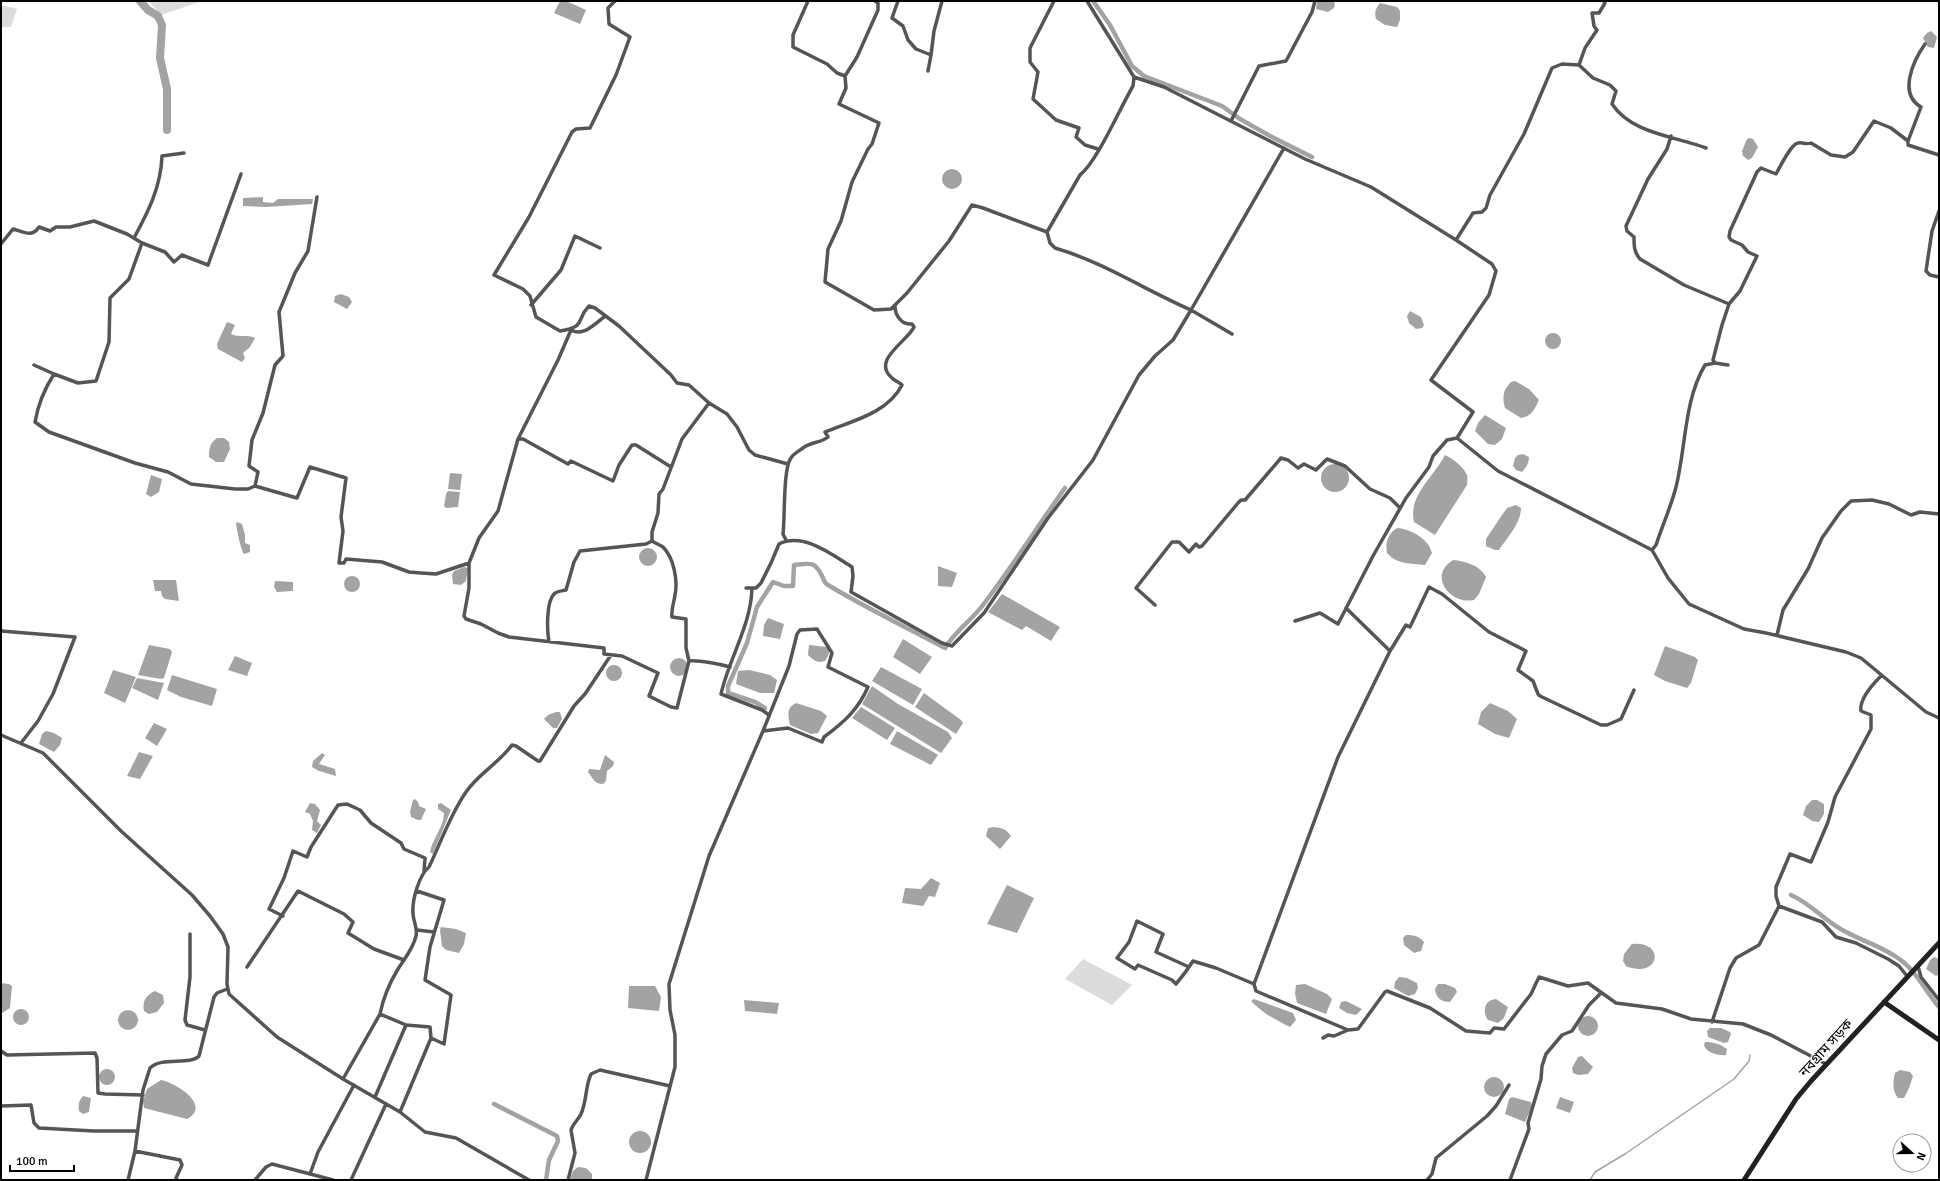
<svg xmlns="http://www.w3.org/2000/svg" width="1940" height="1181" font-family="Signika,'Noto Sans Bengali',sans-serif">
  <style>
    .green { fill: #dcdcdc }
    .water { fill: #a3a3a3 }
    .lines { fill: none; stroke-linecap: round; stroke-linejoin: round }
    .stream { stroke: #a3a3a3; stroke-width: 1.5 }
    .canal { stroke: #a3a3a3; stroke-width: 4.5 }
    .river { stroke: #a3a3a3; stroke-width: 8 }
    .street { stroke: #555; stroke-width: 3.5 }
    .secondary { stroke: #222; stroke-width: 5 }
    .labels { text-anchor: middle; dominant-baseline: central; stroke-width: 3; stroke-linejoin: round; paint-order: stroke }
    .street-label { font-size: 14px; fill: #000; stroke: #fff }
  </style>
  <rect width="100%" height="100%" fill="#fff"/>
  <path class="green" d="M 148,1 L 202,1 L 161,15 Z
    M 1,5 L 17,9 L 11,27 L 1,27 Z
    M 1083,959 L 1132,985 L 1112,1005 L 1065,979 Z"/>
  <path class="water" d="M 560,1 L 566,1 L 586,10 L 580,24 L 554,13 Z
    M 1317,1 L 1333,1 L 1335,4 L 1334,8 L 1328,12 L 1316,9 Z
    M 1380,3 L 1397,7 L 1400,11 L 1400,20 L 1397,27 L 1385,25 L 1376,19 C 1374,12 1376,8 1380,3 Z
    M 1931,31 L 1937,37 L 1934,48 L 1928,47 L 1923,38 L 1927,33 Z
    M 1750,138 L 1753,139 L 1758,147 L 1752,158 L 1748,160 L 1743,156 L 1742,151 L 1747,139 Z
    M942 179a10 10 0 1 1 20 0a10 10 0 1 1-20 0Z
    M 263,197 L 263,202 L 273,203 L 278,199 L 313,199 L 312,204 L 266,207 L 243,206 L 243,198 Z
    M 341,294 L 349,297 L 352,302 L 347,309 L 334,302 L 335,296 Z
    M 1410,311 L 1421,317 L 1424,325 L 1422,328 L 1416,329 L 1409,323 L 1407,316 Z
    M 227,322 L 235,325 L 231,334 C 240,338 247,334 255,338 L 250,347 L 243,353 L 245,358 L 242,362 L 218,349 L 217,344 Z
    M1545 341a8 8 0 1 1 16 0a8 8 0 1 1-16 0Z
    M 1515,381 L 1529,389 L 1539,400 C 1534,410 1532,416 1521,418 L 1505,408 C 1502,397 1503,390 1511,382 Z
    M 1485,415 L 1506,428 L 1502,439 L 1495,445 L 1488,444 L 1475,431 L 1478,423 Z
    M 217,438 L 224,438 L 229,442 L 230,449 L 224,462 L 216,462 L 209,457 C 209,448 210,443 217,438 Z
    M 1523,454 L 1529,457 C 1529,463 1526,468 1522,472 L 1516,470 L 1513,466 L 1515,458 L 1518,455 Z
    M 1445,455 C 1452,458 1464,467 1467,475 C 1468,477 1467,482 1467,485 L 1435,535 L 1414,522 C 1408,495 1434,477 1445,455 Z
    M1321 478a14 14 0 1 1 28 0a14 14 0 1 1-28 0Z
    M 450,473 L 462,474 L 460,490 L 448,489 Z
    M 151,475 L 162,479 L 159,492 L 151,497 L 146,494 Z
    M 448,491 L 460,492 L 458,507 L 446,508 L 444,506 L 446,494 Z
    M 1516,505 L 1521,508 C 1521,523 1507,538 1499,550 L 1495,550 L 1486,546 L 1486,539 L 1502,515 L 1507,508 Z
    M 237,522 L 242,524 L 245,535 L 245,543 L 250,545 L 250,552 L 244,554 C 241,550 237,531 236,524 Z
    M 1397,528 C 1411,529 1429,539 1432,553 L 1425,565 C 1410,563 1398,565 1387,553 C 1385,542 1388,534 1397,528 Z
    M639 557a9 9 0 1 1 18 0a9 9 0 1 1-18 0Z
    M 1453,560 C 1465,561 1480,565 1486,577 L 1479,594 L 1474,600 C 1451,605 1427,576 1453,560 Z
    M 938,566 L 957,573 L 952,587 L 938,586 Z
    M 464,567 L 468,568 L 466,581 L 461,585 L 453,584 L 452,575 L 454,571 Z
    M344 584a8 8 0 1 1 16 0a8 8 0 1 1-16 0Z
    M 153,580 L 176,580 L 179,601 L 165,599 L 162,596 L 161,591 L 155,591 Z
    M 275,581 L 293,582 L 293,591 L 277,592 L 274,587 Z
    M 1002,594 L 1060,627 L 1051,641 L 1026,626 L 1022,630 L 988,612 Z
    M 768,618 L 784,624 L 780,639 L 763,636 L 764,625 Z
    M 903,639 L 932,657 L 920,674 L 893,657 Z
    M 149,645 L 170,649 L 172,652 L 164,678 L 161,679 L 138,675 Z
    M 809,645 L 827,647 L 829,649 L 829,654 L 825,661 C 817,663 814,661 808,655 Z
    M 1665,646 L 1695,657 L 1698,660 L 1691,683 L 1687,688 L 1665,681 L 1654,675 Z
    M 235,656 L 252,663 L 247,676 L 228,670 Z
    M670 667a9 9 0 1 1 18 0a9 9 0 1 1-18 0Z
    M606 673a8 8 0 1 1 16 0a8 8 0 1 1-16 0Z
    M 881,667 L 922,689 L 913,705 L 872,681 Z
    M 113,670 L 136,677 L 125,703 L 104,693 Z
    M 749,670 L 770,675 L 777,680 L 774,693 L 760,693 L 736,684 L 738,671 Z
    M 172,675 L 217,689 L 212,706 L 181,697 L 167,690 Z
    M 137,678 L 164,683 L 158,700 L 132,688 Z
    M 872,686 L 898,704 L 948,732 L 952,738 L 941,753 L 862,704 Z
    M 924,693 L 961,720 L 963,723 L 956,734 L 915,707 Z
    M 796,703 L 821,711 L 827,716 L 818,733 L 811,734 L 790,725 C 788,715 786,708 796,703 Z
    M 1490,703 L 1508,711 L 1517,719 L 1509,738 L 1495,734 L 1478,724 L 1481,712 Z
    M 861,707 L 895,728 L 887,740 L 852,718 Z
    M 556,712 L 560,712 L 562,719 L 557,728 L 553,728 L 544,719 L 548,715 Z
    M 154,723 L 167,729 L 157,746 L 145,738 Z
    M 46,731 L 54,733 L 62,738 L 60,745 L 54,752 L 39,744 L 42,734 Z
    M 897,731 L 935,753 L 938,755 L 931,765 L 890,744 Z
    M 139,752 L 153,756 L 140,779 L 127,776 Z
    M 322,753 L 325,755 L 319,764 L 335,769 L 336,776 L 319,771 L 312,767 L 313,761 Z
    M 605,755 L 614,762 L 613,766 L 607,771 L 606,781 L 603,784 C 594,784 593,778 588,772 L 589,769 L 600,770 Z
    M 415,799 L 418,802 L 419,806 L 426,809 L 421,820 L 418,820 L 411,817 L 410,812 L 413,800 Z
    M 1812,800 L 1817,800 L 1824,804 L 1824,814 L 1819,822 L 1812,821 L 1803,815 L 1806,806 Z
    M 310,803 L 315,804 L 320,810 L 317,821 L 321,825 L 317,833 L 312,830 L 313,821 L 310,814 L 305,812 Z
    M 441,803 L 451,810 L 433,854 L 430,852 C 432,839 444,827 444,813 L 438,809 L 438,804 Z
    M 994,827 C 1002,828 1006,829 1011,836 L 1000,849 L 986,836 L 988,828 Z
    M 931,878 L 940,883 L 935,897 L 929,896 L 923,906 L 902,903 L 905,888 L 921,889 Z
    M 1007,885 L 1034,898 L 1017,933 L 987,924 Z
    M 441,927 L 456,929 L 466,933 L 464,944 L 459,953 L 446,950 L 442,946 L 440,930 Z
    M 1406,935 C 1414,935 1419,936 1424,942 L 1421,951 L 1414,953 L 1404,945 L 1403,938 Z
    M 1632,944 C 1667,941 1659,980 1626,966 L 1623,961 L 1624,954 Z
    M 1934,957 L 1939,959 L 1938,975 L 1936,976 L 1926,969 L 1930,960 Z
    M 1399,977 L 1407,978 L 1417,983 L 1418,988 L 1415,994 L 1408,996 L 1394,988 L 1395,982 Z
    M 1,983 L 9,984 L 12,986 L 10,1008 L 2,1013 Z
    M 1305,984 L 1327,994 L 1332,999 L 1326,1014 L 1297,1003 L 1295,993 L 1296,985 Z
    M 1438,984 L 1445,984 L 1455,988 L 1457,992 L 1450,1002 C 1441,1002 1436,998 1435,989 Z
    M 629,986 L 655,986 L 661,997 L 659,1011 L 628,1008 Z
    M 155,991 L 163,995 L 164,1003 L 157,1012 L 149,1014 L 144,1011 C 142,1001 146,995 155,991 Z
    M 1254,999 L 1293,1013 L 1296,1020 L 1290,1027 C 1276,1020 1262,1013 1251,1001 Z
    M 1496,999 L 1508,1007 L 1504,1018 L 1498,1023 L 1488,1020 C 1482,1012 1484,1000 1496,999 Z
    M 744,1000 L 779,1003 L 777,1014 L 745,1011 Z
    M 1346,1001 L 1362,1009 L 1356,1015 L 1347,1013 L 1339,1008 L 1341,1002 Z
    M13 1017a8 8 0 1 1 16 0a8 8 0 1 1-16 0Z
    M118 1020a10 10 0 1 1 20 0a10 10 0 1 1-20 0Z
    M1578 1026a10 10 0 1 1 20 0a10 10 0 1 1-20 0Z
    M 1710,1028 L 1721,1028 L 1730,1032 L 1731,1034 L 1728,1042 L 1724,1043 L 1708,1037 L 1707,1031 Z
    M 1705,1042 C 1714,1042 1720,1044 1727,1049 L 1726,1055 C 1719,1056 1706,1053 1704,1045 Z
    M 1582,1056 L 1593,1067 L 1588,1074 L 1578,1075 L 1573,1073 L 1572,1068 L 1578,1057 Z
    M99 1077a8 8 0 1 1 16 0a8 8 0 1 1-16 0Z
    M 1900,1070 L 1910,1072 L 1913,1076 L 1909,1088 L 1904,1098 L 1898,1098 C 1892,1091 1893,1081 1895,1073 Z
    M1484 1087a10 10 0 1 1 20 0a10 10 0 1 1-20 0Z
    M 161,1080 C 176,1083 212,1105 187,1119 L 144,1108 L 143,1101 L 147,1089 Z
    M 83,1096 L 91,1098 L 89,1112 L 83,1114 L 79,1111 C 78,1105 79,1100 83,1096 Z
    M 1512,1097 L 1531,1102 L 1532,1106 L 1525,1122 L 1505,1114 L 1509,1099 Z
    M 1560,1097 L 1574,1102 L 1570,1113 L 1556,1108 Z
    M629 1142a11 11 0 1 1 22 0a11 11 0 1 1-22 0Z
    M 578,1167 L 586,1168 L 592,1174 L 592,1180 L 570,1180 L 573,1171 Z"/>
  <g class="lines">
    <path class="stream" d="M 1590,1180 L 1595,1172 L 1625,1154 L 1734,1079 L 1749,1061 L 1750,1055"/>
    <path class="canal" d="M 1093,1 L 1110,25 L 1132,66 L 1144,76 L 1222,106 L 1240,119 L 1272,137 L 1312,157
      M 765,708 L 755,702 L 728,693 L 728,686 L 747,643 L 757,607 L 773,582 L 784,586 L 793,586 L 794,565 C 812,563 815,561 823,578 C 824,582 825,583 828,585 C 866,608 906,627 945,648 C 955,631 971,621 983,605 C 1012,567 1037,527 1065,488
      M 1791,895 C 1812,904 1825,922 1846,932 C 1863,941 1882,947 1898,958 C 1916,970 1925,991 1939,1007
      M 494,1104 L 557,1136 L 558,1141 L 549,1160 L 546,1180"/>
    <path class="river" d="M 140,1 L 148,10 L 158,16 L 162,25 L 160,58 L 167,89 L 167,130"/>
    <path class="street" d="M 615,1 L 608,8 L 609,24 L 630,37 L 616,75 L 590,128 L 576,129 L 572,132 L 529,217 L 494,275 L 523,289 L 530,296 L 536,317 L 560,331 C 587,327 575,320 589,306 L 595,308 L 619,326 L 671,375 L 677,383 L 689,385 L 709,403 L 727,414 L 737,427 L 749,450 L 755,455 L 788,464
      M 808,1 L 793,35 L 793,47 L 827,64 L 837,73 L 845,76
      M 875,1 L 878,3 L 878,10 L 857,57 L 845,76 L 846,88 L 839,104 L 879,123 L 872,144 L 868,149 L 852,182 L 841,221 L 828,249 L 825,282 L 874,310 L 891,309 L 907,293 L 949,241 L 972,205 L 983,208 L 1047,232
      M 898,1 L 892,18 L 903,26 L 908,40 L 916,49 L 931,55 L 928,71
      M 1054,1 L 1030,48 L 1030,62 L 1038,72 L 1033,99 L 1056,120 L 1079,128 L 1076,137 L 1085,145 L 1098,149
      M 1087,1 L 1134,77 L 1164,87 L 1305,159 L 1371,187 L 1456,240 L 1492,264 L 1496,271 L 1489,295 L 1431,380 L 1473,412 L 1457,438 L 1498,471 L 1652,550 L 1668,578 L 1689,604 L 1744,629 L 1766,633 L 1846,652 L 1861,658 L 1926,712 L 1939,718
      M 1604,1 L 1605,3 L 1599,13 L 1592,13 L 1594,26 L 1597,30 L 1585,48 L 1579,65 L 1593,78 L 1610,85 L 1616,91 L 1612,104 C 1632,134 1674,136 1706,148
      M 1925,44 C 1913,61 1898,94 1921,107 L 1908,141 L 1908,145 L 1939,155
      M 931,55 L 934,31 L 942,1
      M 1231,121 L 1259,66 L 1286,61 L 1312,12 L 1315,1
      M 1671,136 L 1667,149 L 1648,179 L 1626,226 L 1627,231 L 1634,237 C 1634,246 1634,252 1640,259 L 1684,285 L 1729,304
      M 1939,211 L 1932,231 L 1926,271 L 1930,275 L 1939,277
      M 134,238 C 148,212 161,187 162,156 L 184,153
      M 1456,240 L 1473,213 L 1482,212 L 1486,208 L 1490,195 L 1524,134 L 1552,68 L 1562,64 L 1579,65
      M 142,243 L 129,279 L 110,298 L 109,342 L 96,381 L 78,383 L 54,374 C 45,388 38,405 35,422 L 49,432 L 135,463 L 168,472 L 191,484 L 235,489 L 248,489 L 255,486 L 297,498 L 310,467 L 346,478 L 341,517 L 343,531 L 339,563 L 344,563 L 346,559 L 382,562 L 409,572 L 421,573 L 436,574 L 469,563
      M 1,244 L 13,229 C 24,232 32,238 39,227 L 50,231 L 56,227 L 70,227 L 94,221 L 127,234 L 142,243 L 165,252 L 174,262 L 182,255 L 208,265 L 241,174
      M 531,305 L 561,270 L 575,236 L 600,248
      M 604,317 C 595,324 583,337 571,330 L 558,360 L 518,439 L 498,511 L 479,538 L 469,563 L 469,588 L 464,616 L 466,619 L 481,624 L 498,633 L 509,637 L 604,648 L 604,654 L 622,656 L 658,673 L 649,696 L 671,707 L 677,708 L 689,661 L 686,648 L 686,619 L 672,617 C 671,609 674,603 675,595 C 678,581 674,558 663,547 C 660,545 655,543 652,541 L 652,532 L 658,513 L 659,494 L 663,489 L 682,439 L 709,403
      M 1232,334 L 1191,310 L 1284,148
      M 34,365 L 54,374
      M 1728,365 L 1715,363 L 1713,360 L 1722,325 L 1729,304 L 1740,291 L 1757,256 L 1748,252 L 1742,245 L 1731,240 L 1729,237 L 1730,231 L 1757,172 L 1761,168 L 1776,174 C 1780,167 1791,144 1798,143 C 1803,142 1806,145 1811,143 L 1831,155 L 1845,157 L 1853,152 L 1874,121 L 1891,128 L 1908,141
      M 518,439 L 523,439 L 568,464 L 571,461 L 613,481 L 619,465 L 632,445 L 636,445 L 671,467
      M 255,486 L 258,472 L 249,466 L 252,440 L 263,413 L 275,365 L 283,356 L 279,312 L 295,273 L 308,251 L 317,197
      M 786,540 L 783,534 C 785,519 783,467 791,458 C 793,454 799,451 803,448 C 810,442 821,443 828,437 L 825,432 C 852,421 888,413 902,385 C 899,382 895,381 892,378 C 871,360 907,342 914,327 L 912,324 C 902,325 895,316 895,306
      M 1652,550 L 1656,545 C 1662,526 1671,507 1676,487 C 1686,447 1684,400 1705,365 L 1715,363
      M 746,588 L 756,588 L 761,583 L 771,563 L 779,544 C 803,532 831,554 852,567 L 853,576 L 851,592 L 942,643 L 952,646 L 984,613 L 1048,518 L 1093,460 L 1139,375 L 1155,356 L 1173,340 L 1191,310 C 1145,290 1103,262 1055,248 L 1050,243 L 1047,232 L 1080,175 C 1097,162 1120,108 1133,86 L 1134,77
      M 752,588 C 751,626 729,658 721,694 L 762,710 L 769,715
      M 1155,605 L 1136,588 L 1172,542 L 1179,542 L 1189,552 L 1196,544 L 1199,547 L 1202,546 L 1238,503 L 1241,500 L 1245,500 L 1281,458 L 1288,460 L 1298,468 L 1304,464 L 1316,470 L 1327,459 L 1345,466 L 1370,489 L 1390,498 L 1400,508
      M 1346,608 L 1390,651
      M 1295,621 L 1320,613 L 1338,624 L 1373,556 L 1406,498 L 1429,467 L 1433,456 L 1447,440 L 1457,438
      M 1,631 L 75,637 L 53,694 L 38,721 L 21,743
      M 1777,635 L 1783,610 L 1808,569 L 1822,538 L 1841,511 L 1851,501 L 1872,500 L 1889,504 L 1911,515 L 1920,512 L 1939,514
      M 549,642 C 547,631 546,602 554,594 C 557,591 562,591 566,590 L 574,562 L 580,551 L 646,544 L 652,541
      M 689,661 C 699,660 720,664 730,667
      M 1881,676 C 1873,684 1859,699 1861,711 L 1871,715 L 1871,729 L 1835,797 L 1828,822 L 1811,862 L 1790,854 L 1776,887 L 1776,896 L 1779,906 L 1822,922 L 1836,937 L 1856,943 L 1888,959 L 1899,966 L 1907,976
      M 1634,690 L 1621,719 L 1607,725 L 1601,725 L 1540,696 L 1538,694 L 1533,681 L 1518,670 L 1526,651 L 1489,632 L 1442,594 L 1429,587 L 1410,627 L 1406,625 L 1390,651 L 1338,757 L 1254,984 L 1256,991 L 1348,1030 L 1358,1029 L 1385,992 L 1387,991 L 1430,1008 L 1466,1031 L 1490,1033 L 1494,1028 L 1504,1029 L 1531,994 L 1539,977 L 1568,986 L 1588,983 L 1616,1003 L 1662,1009 L 1691,1019 L 1743,1024 L 1771,1035 L 1826,1064
      M 1,735 L 43,753 L 121,831 L 192,895 L 210,916 L 223,934 L 228,947 L 227,984 L 229,994 L 277,1037 L 343,1079 L 400,1112 L 425,1132 L 456,1138 L 529,1180
      M 417,891 L 444,900 L 430,947 L 425,980 L 451,995 L 444,1044 L 431,1038
      M 283,916 L 269,909 L 284,878 L 293,851 L 307,857 L 311,847 L 338,805 L 347,804 L 360,810 L 371,823 L 401,843 L 404,849 L 425,858 L 424,871
      M 417,930 L 434,932
      M 190,934 L 190,977 L 185,1020 L 187,1025 L 205,1030
      M 1918,966 L 1921,977 L 1939,1000
      M 247,967 L 298,891 L 344,914 L 353,922 L 348,933 L 374,949 L 404,960
      M 1189,967 L 1156,952 L 1163,934 L 1137,921 L 1129,942 L 1117,958 L 1135,969 L 1138,965 L 1172,980 L 1176,984 C 1182,977 1188,969 1193,961 L 1216,968 L 1254,984
      M 1712,1022 L 1730,968 L 1736,958 L 1759,945 L 1779,906
      M 1323,1038 L 1328,1035 L 1334,1036 L 1348,1030
      M 1,1051 L 7,1055 L 95,1053 L 97,1058 L 98,1093 L 105,1094 L 143,1095
      M 343,1079 L 380,1014 C 383,999 390,982 398,969 C 405,958 413,949 416,936 C 418,928 413,921 413,913 C 412,900 419,875 429,867 C 441,842 450,815 466,792 C 478,774 499,763 512,745 L 516,746 L 538,761 L 540,761 L 574,706 L 585,694 L 611,655
      M 375,1097 L 406,1025 L 380,1014
      M 1,1106 L 31,1105 L 34,1123 L 39,1128 L 94,1131 L 137,1131
      M 400,1112 L 431,1038 L 430,1027 L 406,1025
      M 135,1151 L 180,1160 L 182,1165 L 176,1178 L 177,1180
      M 310,1174 L 318,1152 L 354,1085
      M 128,1180 L 135,1151 L 143,1090 L 150,1068 C 162,1056 189,1066 199,1056 L 214,997 L 217,993 L 227,989
      M 255,1180 L 266,1167 L 272,1164 L 333,1180
      M 351,1180 L 386,1104
      M 568,1180 L 575,1153 L 571,1130 C 573,1124 578,1120 581,1114 C 587,1101 585,1087 591,1074 L 600,1070 L 670,1086
      M 646,1180 L 675,1067 L 675,1035 L 670,1010 L 669,984 L 709,856 L 763,731 L 789,666 L 797,634 L 800,630 L 817,629 L 832,653 L 828,667 L 868,687 C 858,710 843,723 824,737 L 822,742 L 788,728 L 763,731
      M 1427,1180 L 1432,1174 L 1436,1158 L 1487,1116 L 1496,1106 L 1509,1085
      M 1510,1180 L 1529,1129 L 1528,1123 L 1541,1079 L 1542,1066 L 1546,1054 L 1562,1035 L 1572,1031 L 1589,1005 L 1601,993"/>
    <path class="secondary" d="M 1884,1002 L 1939,1040
      M 1744,1180 L 1796,1099 L 1811,1081 L 1939,943"/>
  </g>
  <g class="labels">
    <g class="street-label">
      <text transform="translate(1826 1048) rotate(-48)">নবগ্রাম সড়ক</text>
    </g>
  </g>
  <rect width="1940" height="1181" fill="none" stroke="#000000" stroke-width="4"/>
  <g transform="translate(1912 1153) rotate(111)"><circle r="19" fill="#ffffff" stroke="#999999"/>
  <path d="M0-3L7 15L0 10L-7 15Z" fill="#000000"/>
  <text y="-6" font-size="11" font-weight="bold" text-anchor="middle" fill="#000000">N</text>
  </g>
  <path d="M10 1165v6h64v-6" fill="none" stroke="#000000" stroke-width="2"/>
  <text x="16" y="1165" font-size="12" fill="#000000" stroke="#ffffff" stroke-width="3" paint-order="stroke">100 m</text>
</svg>
